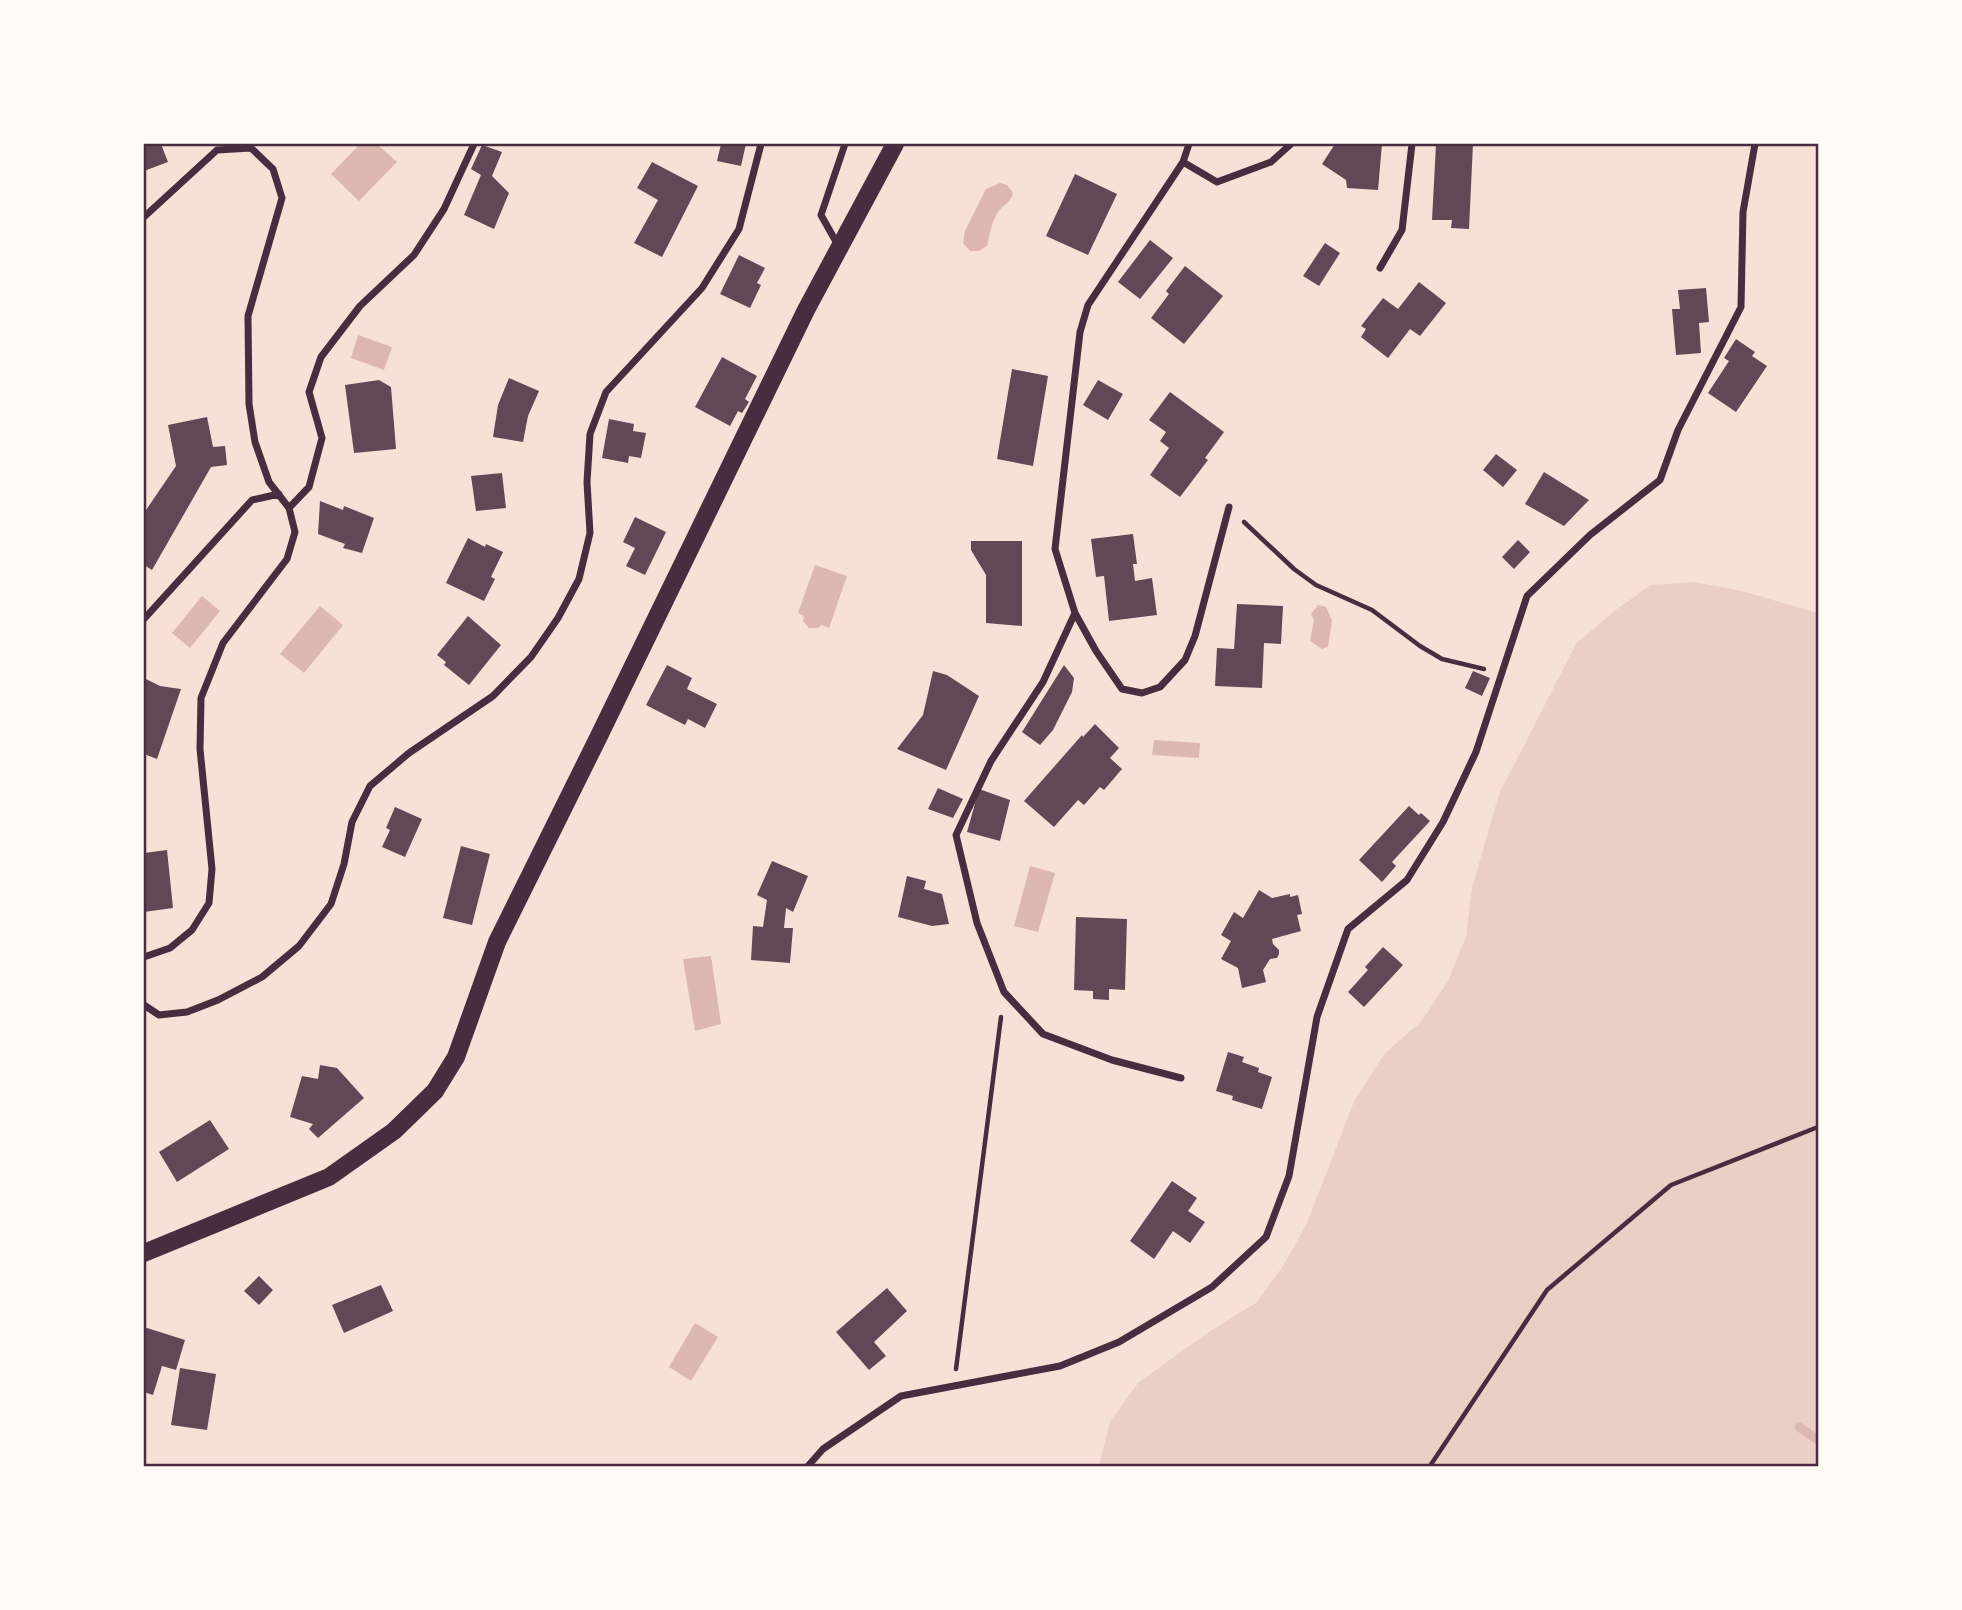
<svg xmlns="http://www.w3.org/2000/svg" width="1962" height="1610" font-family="'Exo 2',sans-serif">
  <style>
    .green { fill: #ebcfc5 }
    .water { fill: #dcb8b0 }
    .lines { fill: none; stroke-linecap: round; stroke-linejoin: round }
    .stream { stroke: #dcb8b0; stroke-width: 9 }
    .building { fill: #644757 }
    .path { stroke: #4a2c40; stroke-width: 4.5 }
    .minor { stroke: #4a2c40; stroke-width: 7 }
    .primary { stroke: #4a2c40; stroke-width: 18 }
    .neatline { fill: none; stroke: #4a2c40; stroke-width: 2.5 }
  </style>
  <rect width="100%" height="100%" fill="#f7e1d7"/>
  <path class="green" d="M 1695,582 L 1742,591 L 1818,613 L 1818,1466 L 1099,1466 L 1110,1421 L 1139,1382 L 1213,1329 L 1256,1303 L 1283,1266 L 1307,1223 L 1355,1099 L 1385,1053 L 1421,1022 L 1448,981 L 1466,937 L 1472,888 L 1499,794 L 1576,644 L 1614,611 L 1651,585 Z"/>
  <path class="water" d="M 360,144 L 377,144 L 397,162 L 359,201 L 331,174 Z
    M 1000,183 L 1007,185 L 1013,193 C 1011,203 1004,204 998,212 C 991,222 990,235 987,246 L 979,251 L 970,251 L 963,243 L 965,231 L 986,189 Z
    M 358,335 L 392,347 L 384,370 L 351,358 Z
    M 815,565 L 847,576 L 829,628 L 822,625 L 818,628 L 809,628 L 803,621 L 804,616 L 798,613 Z
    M 202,596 L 220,611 L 190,648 L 172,633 Z
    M 1318,605 L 1326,607 L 1332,620 L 1328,647 L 1322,649 L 1310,641 L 1314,620 L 1311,614 Z
    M 320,606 L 343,625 L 304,673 L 280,654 Z
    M 1154,740 L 1200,743 L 1199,758 L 1152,755 Z
    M 1030,866 L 1055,873 L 1038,932 L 1014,926 Z
    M 711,956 L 721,1024 L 695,1031 L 683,959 Z
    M 695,1323 L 718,1337 L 691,1381 L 669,1367 Z"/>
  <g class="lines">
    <path class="stream" d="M 1799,1427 L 1818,1440"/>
  </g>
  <path class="building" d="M 144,144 L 161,144 L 168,162 L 144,171 Z
    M 721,144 L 746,144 L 741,166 L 717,161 Z
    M 1335,144 L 1382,144 L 1378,190 L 1347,188 L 1346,180 L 1322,164 Z
    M 1436,144 L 1473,144 L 1469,229 L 1451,228 L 1452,220 L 1432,220 Z
    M 482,145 L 502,152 L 492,176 L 509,193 L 494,229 L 464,215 L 481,175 L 471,169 Z
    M 652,162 L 698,186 L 662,257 L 634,243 L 658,200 L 637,188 Z
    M 1075,174 L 1117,194 L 1088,255 L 1046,236 Z
    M 1150,240 L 1173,258 L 1140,299 L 1118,282 Z
    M 1325,243 L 1340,253 L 1319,286 L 1303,276 Z
    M 739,255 L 765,268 L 757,283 L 761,285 L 750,308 L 720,294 Z
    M 1185,266 L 1223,296 L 1184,344 L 1151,318 L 1169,294 L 1166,291 Z
    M 1419,282 L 1446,303 L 1420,336 L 1410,329 L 1388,358 L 1361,337 L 1366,329 L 1361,326 L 1383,298 L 1398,309 Z
    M 1706,288 L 1709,322 L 1699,323 L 1701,353 L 1676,355 L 1672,309 L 1680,309 L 1678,290 Z
    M 1736,339 L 1755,352 L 1752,356 L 1767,366 L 1736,412 L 1708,393 L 1729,361 L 1724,358 Z
    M 722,357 L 757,376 L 745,399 L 749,402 L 742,413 L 738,411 L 730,426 L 695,407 Z
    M 1012,369 L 1048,376 L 1033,466 L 997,459 Z
    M 509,378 L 539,391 L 528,416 L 523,442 L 493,437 L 498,405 Z
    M 379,380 L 391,387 L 396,449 L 354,453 L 345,385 Z
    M 1098,380 L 1123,394 L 1108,420 L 1083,405 Z
    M 1170,392 L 1224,432 L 1205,458 L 1208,460 L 1180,497 L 1150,475 L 1169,448 L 1160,441 L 1166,432 L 1149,420 Z
    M 207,417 L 213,447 L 225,446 L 227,465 L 211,467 L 152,570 L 144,565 L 144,513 L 176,466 L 168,425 Z
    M 609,419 L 634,424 L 633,431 L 646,433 L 641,458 L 629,456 L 628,463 L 602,458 Z
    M 1496,454 L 1517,470 L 1503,487 L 1483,470 Z
    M 1544,472 L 1589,500 L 1564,526 L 1525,504 Z
    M 502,473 L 506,508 L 476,511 L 471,476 Z
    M 320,501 L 343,510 L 344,506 L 374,518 L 362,553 L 343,548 L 345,544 L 318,534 Z
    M 635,517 L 666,532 L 645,575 L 626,566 L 635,548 L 623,542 Z
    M 1133,534 L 1137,564 L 1133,564 L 1135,581 L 1152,578 L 1157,615 L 1109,621 L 1104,576 L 1096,577 L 1091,539 Z
    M 468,538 L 485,547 L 486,544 L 503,552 L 491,577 L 495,579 L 484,601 L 446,583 Z
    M 1518,540 L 1530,552 L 1514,569 L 1502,557 Z
    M 971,541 L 1022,541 L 1022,626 L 986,623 L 986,575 L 971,550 Z
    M 1237,604 L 1283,606 L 1281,644 L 1264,643 L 1262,688 L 1215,686 L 1217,648 L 1234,649 Z
    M 468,616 L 501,645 L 469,685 L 444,665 L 446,662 L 437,655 Z
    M 667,665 L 692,678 L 687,689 L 717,704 L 705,728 L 688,719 L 685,725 L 646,705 Z
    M 1064,665 L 1074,678 L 1072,692 L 1053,730 L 1040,745 L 1022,732 Z
    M 933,671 L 947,675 L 979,696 L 946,770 L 897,749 L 923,715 Z
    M 1473,671 L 1490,678 L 1482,696 L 1465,688 Z
    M 144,678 L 160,686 L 181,689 L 157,759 L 144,754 Z
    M 1095,724 L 1119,748 L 1110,758 L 1122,769 L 1104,790 L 1100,787 L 1084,805 L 1078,800 L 1054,827 L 1024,801 L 1082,735 L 1083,737 Z
    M 938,788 L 963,799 L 953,818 L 928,809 Z
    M 979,789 L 1010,800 L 1000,841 L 967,832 Z
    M 1409,806 L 1419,815 L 1421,813 L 1430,821 L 1392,862 L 1396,866 L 1382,882 L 1359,860 Z
    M 395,807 L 422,819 L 405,857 L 382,847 L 390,830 L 386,828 Z
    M 461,846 L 490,854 L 472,925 L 443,918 Z
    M 167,850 L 173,908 L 144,912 L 144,853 Z
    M 772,861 L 808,876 L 793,912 L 786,908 L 784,928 L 793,928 L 790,963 L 751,960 L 753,926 L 763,927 L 767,900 L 757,895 Z
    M 907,876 L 926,881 L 924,889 L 942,894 L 949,924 L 932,926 L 898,917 Z
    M 1259,890 L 1272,898 L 1290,894 L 1290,897 L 1298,895 L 1302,914 L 1297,915 L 1301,931 L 1272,939 L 1273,944 L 1279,950 L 1279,954 L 1277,958 L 1270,959 L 1263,970 L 1266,982 L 1242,988 L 1238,968 L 1221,959 L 1231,941 L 1221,935 L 1234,912 L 1243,918 Z
    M 1076,917 L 1127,919 L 1125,990 L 1109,989 L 1109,1000 L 1093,999 L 1093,991 L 1074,990 Z
    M 1383,947 L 1403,965 L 1364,1007 L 1348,992 L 1368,970 L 1365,967 Z
    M 1228,1052 L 1244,1057 L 1242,1062 L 1259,1068 L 1258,1072 L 1272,1077 L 1262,1109 L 1232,1100 L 1233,1096 L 1216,1091 Z
    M 320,1065 L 337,1068 L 364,1098 L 318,1138 L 309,1129 L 313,1124 L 290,1117 L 302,1076 L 318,1079 Z
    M 210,1120 L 229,1149 L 177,1182 L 159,1152 Z
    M 1172,1181 L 1197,1198 L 1188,1211 L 1205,1222 L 1190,1243 L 1173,1231 L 1154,1259 L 1130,1241 Z
    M 259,1276 L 273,1290 L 259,1305 L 244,1291 Z
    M 381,1285 L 393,1311 L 344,1333 L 332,1305 Z
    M 887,1288 L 907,1311 L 874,1342 L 886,1356 L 869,1370 L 836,1332 Z
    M 144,1327 L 185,1340 L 176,1370 L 162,1366 L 153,1395 L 144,1392 Z
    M 180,1368 L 216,1374 L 207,1430 L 171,1425 Z"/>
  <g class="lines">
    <path class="path" d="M 1244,522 L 1294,569 L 1316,585 L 1372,610 L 1420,646 L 1442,659 L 1484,669
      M 956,1369 L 1001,1017
      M 1430,1466 L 1547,1290 L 1671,1185 L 1818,1127"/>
    <path class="minor" d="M 1189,144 L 1183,162 L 1088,305 L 1080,332 L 1055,549 L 1075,613 L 1096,651 L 1122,689 L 1142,693 L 1160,687 L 1185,660 L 1195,636 L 1229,507
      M 1183,162 L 1217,182 L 1271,162 L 1291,144
      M 144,217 L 217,150 L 251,148 L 273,169 L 282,198 L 248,316 L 249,404 L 255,442 L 269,482 L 289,508 L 295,532 L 287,559 L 223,643 L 201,698 L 200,749 L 212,869 L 209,903 L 192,930 L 170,948 L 144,957
      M 839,247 L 821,215 L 845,144
      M 1380,268 L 1402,230 L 1412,144
      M 289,508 L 309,487 L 322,438 L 309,392 L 321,357 L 360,306 L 414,255 L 444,209 L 474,144
      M 1075,613 L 1043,682 L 991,761 L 956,835 L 977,923 L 1004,992 L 1043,1034 L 1112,1060 L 1181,1078
      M 144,619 L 252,500 L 279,494
      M 144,1005 L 159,1015 L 187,1012 L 218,1000 L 262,977 L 299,946 L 331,904 L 344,864 L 352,822 L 370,786 L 409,753 L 493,696 L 531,657 L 558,618 L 579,579 L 590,533 L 587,482 L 590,434 L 606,392 L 702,288 L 739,229 L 761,144
      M 808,1466 L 823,1449 L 901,1396 L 1060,1366 L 1119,1342 L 1212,1287 L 1266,1237 L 1289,1176 L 1317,1017 L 1348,929 L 1407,880 L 1443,822 L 1476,752 L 1527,596 L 1590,535 L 1660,480 L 1678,430 L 1741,307 L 1743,212 L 1755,144"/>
    <path class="primary" d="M 144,1253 L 329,1177 L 394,1131 L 435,1091 L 456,1057 L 497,942 L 599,736 L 806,310 L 895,144"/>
  </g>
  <rect width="1962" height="1610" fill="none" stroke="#fffaf5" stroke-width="290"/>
  <rect x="145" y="145" width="1672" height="1320" class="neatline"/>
</svg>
